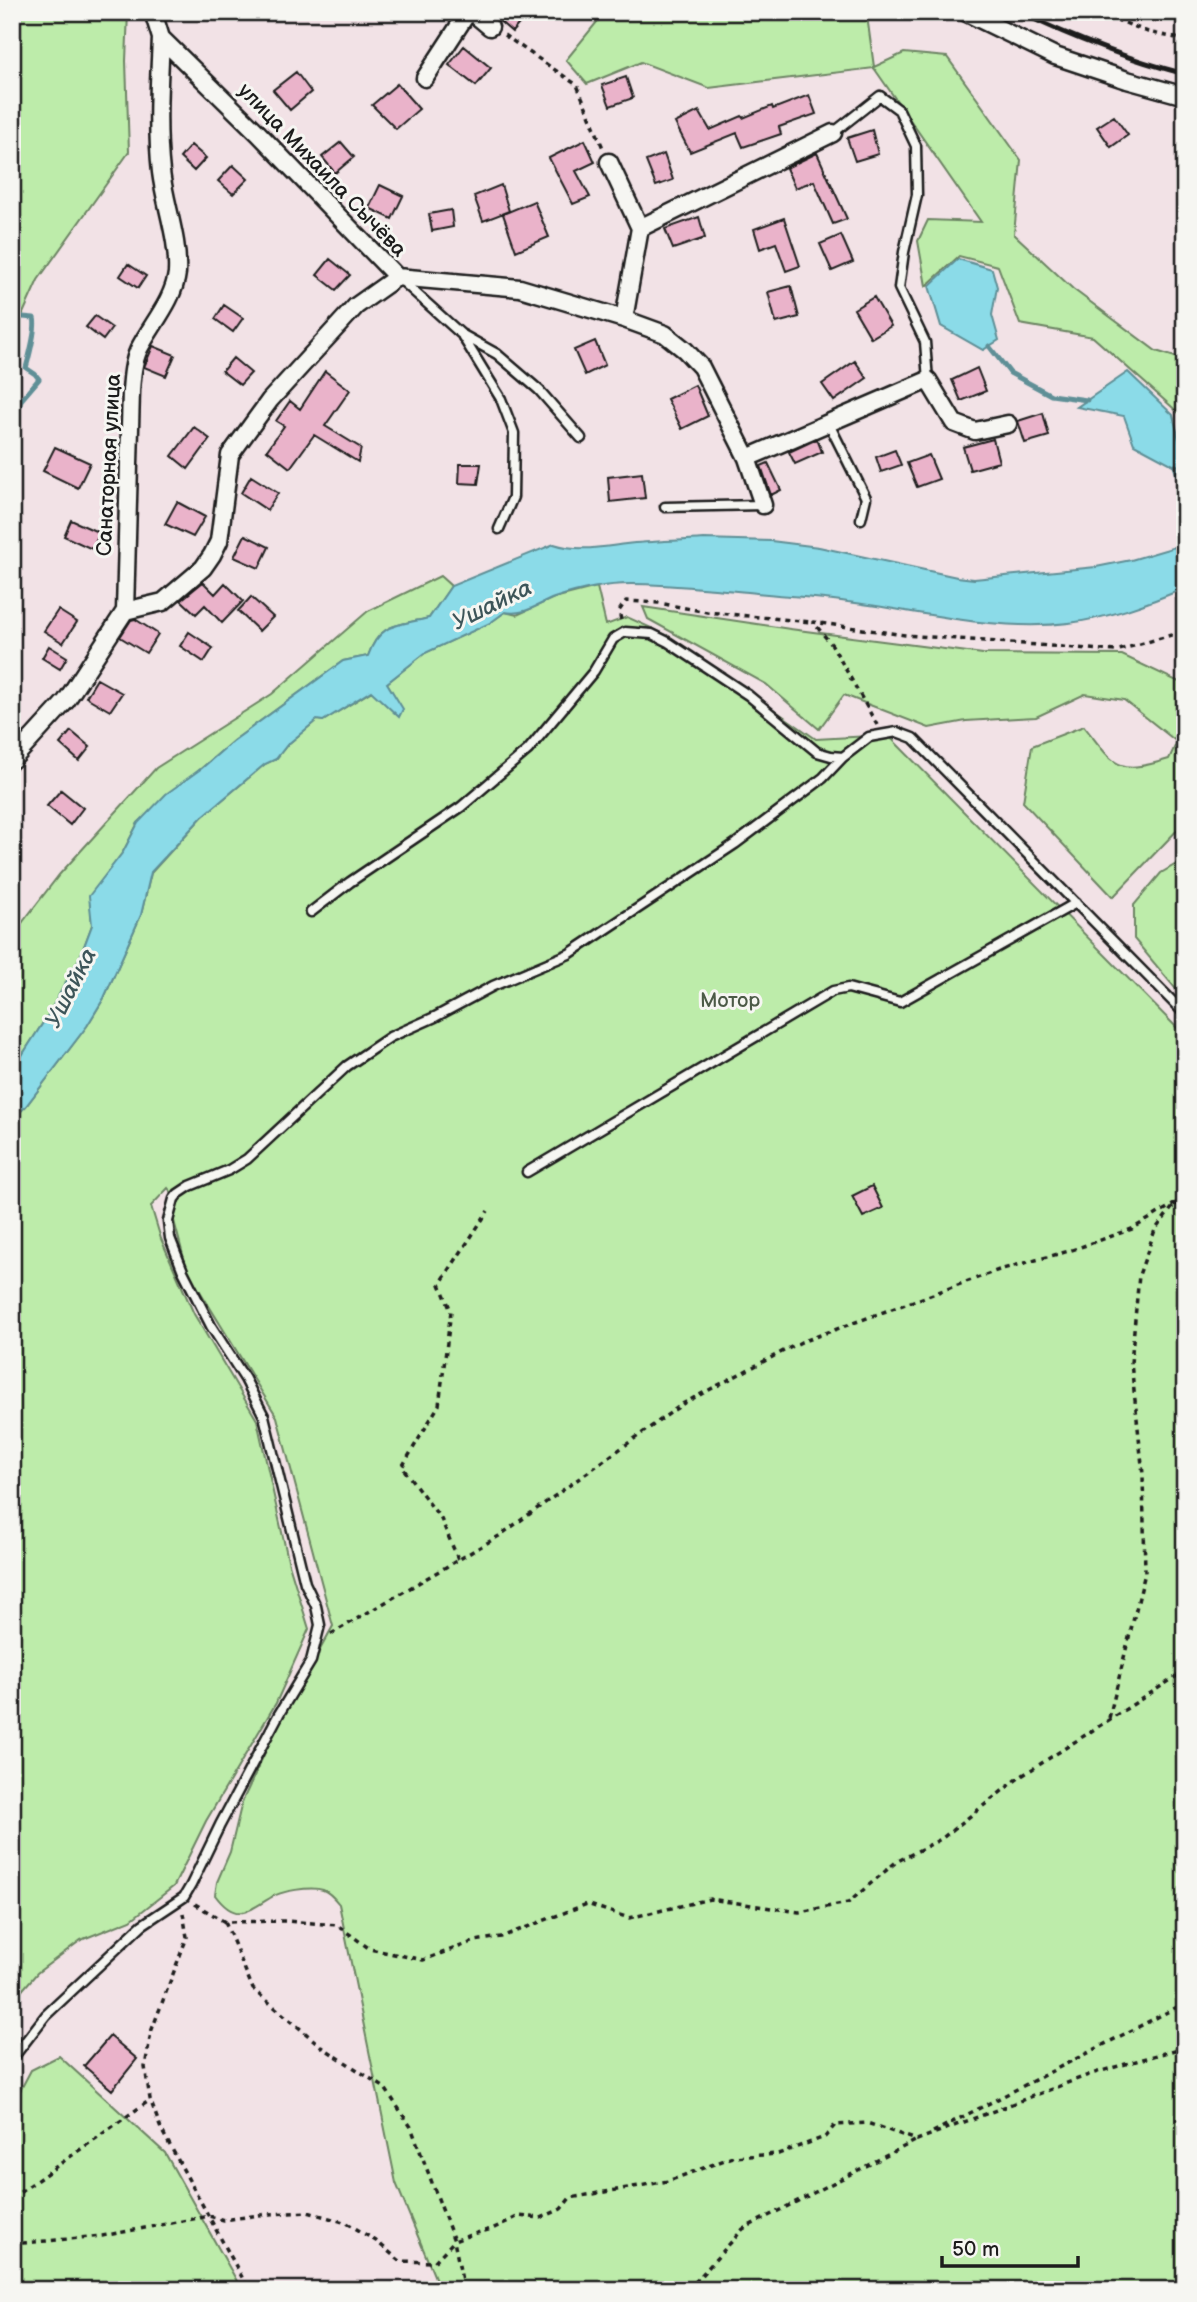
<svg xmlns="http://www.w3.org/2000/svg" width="1197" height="2302" font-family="'Balsamiq Sans',sans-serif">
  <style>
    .green { fill: #bdecaa; stroke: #6c8463; stroke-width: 2 }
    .water { fill: #8bdbe8; stroke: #5f8f96; stroke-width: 2 }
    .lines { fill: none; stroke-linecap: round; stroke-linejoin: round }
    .stream { stroke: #5f8f96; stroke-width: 5 }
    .building { fill: #eab3ca; stroke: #1c1c1c; stroke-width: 2 }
    .lane-casing { stroke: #1c1c1c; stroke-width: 13 }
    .street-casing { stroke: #1c1c1c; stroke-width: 21 }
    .path { stroke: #1c1c1c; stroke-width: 3.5; stroke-dasharray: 5 5; stroke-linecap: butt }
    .lane { stroke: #f6f6f2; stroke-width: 8 }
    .street { stroke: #f6f6f2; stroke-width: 16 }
    .rail { stroke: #1c1c1c; stroke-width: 5 }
    .labels { text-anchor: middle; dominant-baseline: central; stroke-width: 6; stroke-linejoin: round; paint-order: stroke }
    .street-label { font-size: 21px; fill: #1c1c1c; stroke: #f6f6f2 }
    .park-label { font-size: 21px; fill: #4c5a47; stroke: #f6f6f2 }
    .water-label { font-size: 23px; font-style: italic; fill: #3d5559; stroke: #f6f6f2 }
  </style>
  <rect width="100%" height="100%" fill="#f2e2e6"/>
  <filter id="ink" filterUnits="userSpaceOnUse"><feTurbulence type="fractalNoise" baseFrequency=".0143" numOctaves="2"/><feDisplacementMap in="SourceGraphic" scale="14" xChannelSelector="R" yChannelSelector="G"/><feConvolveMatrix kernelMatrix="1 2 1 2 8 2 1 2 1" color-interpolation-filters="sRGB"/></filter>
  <g filter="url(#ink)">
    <path class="green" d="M 12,12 L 128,12 L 126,61 L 129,152 L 38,280 L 12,338 Z
      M 605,12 L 889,12 L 867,16 L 874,67 L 904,53 L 947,57 L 1021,160 L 1014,234 L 1073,289 L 1156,351 L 1185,360 L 1185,414 L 1180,414 L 1093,337 L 1020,324 L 998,266 L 959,256 L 926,286 L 918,241 L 928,220 L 981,222 L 874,68 L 709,88 L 641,62 L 587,84 L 566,60 Z
      M 440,576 L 451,586 L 429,618 C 397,626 380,622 368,656 L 343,661 L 233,741 L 138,823 L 123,852 L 90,896 L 92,925 L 80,957 L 48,1015 L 12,1071 L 12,936 L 59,875 L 156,768 L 272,694 L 368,611 Z
      M 597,587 L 606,625 L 627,617 L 667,635 L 816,739 L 888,735 L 1185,1036 L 1185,2290 L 440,2290 L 396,2183 L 339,1904 C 335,1899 329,1892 323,1890 C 311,1886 280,1891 270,1898 C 246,1913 235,1922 215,1895 L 217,1882 L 230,1852 L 242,1802 L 275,1731 L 333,1626 L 277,1417 L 187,1270 L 173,1217 L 179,1202 L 168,1188 L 151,1206 L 161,1239 L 194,1314 L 257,1420 L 289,1564 L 309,1629 L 276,1703 L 206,1821 L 174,1886 L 131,1920 L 81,1940 L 37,1973 L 12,2002 L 12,1120 L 26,1106 L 87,1026 L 104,998 L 141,915 L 151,873 L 202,817 L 265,764 L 276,759 L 287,745 L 317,720 L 323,721 L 372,691 L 399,716 L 402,709 L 387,683 L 425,653 L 490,623 L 505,612 L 517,615 L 554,598 Z
      M 643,607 L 790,629 L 983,654 L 1122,655 L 1181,683 L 1185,681 L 1185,822 L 1113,897 L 1023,802 L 1032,746 L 1084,726 C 1116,767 1116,775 1169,759 L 1177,742 L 1124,700 L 1085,694 L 1036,717 L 966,721 L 929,728 L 844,695 L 819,729 L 766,684 L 648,619 Z
      M 1185,859 L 1185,1000 L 1134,939 L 1134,905 L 1161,873 Z
      M 59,2056 L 165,2153 L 242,2290 L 12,2290 L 12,2106 L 31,2070 Z"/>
    <path class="water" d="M 958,259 L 992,269 L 997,287 L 992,315 L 999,340 L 983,350 L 941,326 L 929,286 Z
      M 1128,372 L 1173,415 L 1185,464 L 1175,466 L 1134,444 L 1124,416 L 1077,407 Z
      M 704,539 L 771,541 L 819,547 L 957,577 L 974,579 L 1096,567 L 1131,560 L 1185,544 L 1185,588 C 1147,604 1109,618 1069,623 C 995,632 920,611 848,602 C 815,597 781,596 748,592 C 709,589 670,584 631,584 C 606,584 578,590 554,598 C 536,605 524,616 505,612 L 490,623 L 425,653 L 387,683 L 403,709 L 399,717 L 371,691 L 323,721 L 317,720 L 287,745 L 276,759 L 265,764 L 202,817 L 151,872 L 141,915 L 104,998 L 87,1026 L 26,1106 L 12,1120 L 12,1071 L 48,1015 L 80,957 L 92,925 L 89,896 L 123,852 L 138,823 L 166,794 L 202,768 L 233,741 L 343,661 L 368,656 C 380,622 397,626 429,618 L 451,586 L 554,544 C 578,552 601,547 626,544 C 652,541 678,541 704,539 Z"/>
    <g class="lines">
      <path class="stream" d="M 12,316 L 34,318 C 37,327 29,357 26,368 L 35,374 L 39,379 L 21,400 L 12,432
        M 989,346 L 1010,373 L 1051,395 L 1087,400
        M 1175,466 L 1185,494"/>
    </g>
    <path class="building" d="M 489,12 L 529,12 L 512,32 Z
      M 464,46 L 491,68 L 476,86 L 449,65 Z
      M 296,72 L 311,92 L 290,110 L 273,90 Z
      M 626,77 L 633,98 L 610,106 L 602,85 Z
      M 397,84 L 419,109 L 396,129 L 372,105 Z
      M 809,95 L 816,114 L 779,127 L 781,134 L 743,147 L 737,133 L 690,152 L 675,123 L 699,111 L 710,130 L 742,116 L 743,118 L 772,106 L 773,109 Z
      M 1114,116 L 1128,135 L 1111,147 L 1097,127 Z
      M 872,130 L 878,154 L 855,161 L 847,138 Z
      M 585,140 L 595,162 L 576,171 L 590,197 L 573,204 L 549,158 Z
      M 341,142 L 354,157 L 335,173 L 322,157 Z
      M 191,145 L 206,158 L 194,171 L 180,158 Z
      M 817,153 L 847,219 L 833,224 L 814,181 L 795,188 L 786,168 Z
      M 664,154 L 673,180 L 656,186 L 646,161 Z
      M 233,165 L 248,179 L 233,194 L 218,181 Z
      M 380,185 L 403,196 L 392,219 L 369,208 Z
      M 501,185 L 509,211 L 483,221 L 474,196 Z
      M 534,201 L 549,237 L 516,251 L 503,214 Z
      M 451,210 L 453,227 L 432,231 L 429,214 Z
      M 699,217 L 705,238 L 673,249 L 665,229 Z
      M 784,218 L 800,266 L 786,271 L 776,243 L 760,249 L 754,229 Z
      M 841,235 L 853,262 L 832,271 L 820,244 Z
      M 330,259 L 350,275 L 336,290 L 317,275 Z
      M 128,264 L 146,276 L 138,288 L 120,276 Z
      M 791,286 L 799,317 L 776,323 L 768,292 Z
      M 874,297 L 891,326 L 871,338 L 854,309 Z
      M 224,305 L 243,318 L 233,332 L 215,319 Z
      M 95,316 L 112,328 L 103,340 L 86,327 Z
      M 595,341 L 605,365 L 585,375 L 574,350 Z
      M 153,346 L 175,355 L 166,376 L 144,367 Z
      M 233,358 L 251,373 L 240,385 L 222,371 Z
      M 855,361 L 867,378 L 834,401 L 822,384 Z
      M 977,368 L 986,391 L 961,401 L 952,380 Z
      M 325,371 L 350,390 L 325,426 L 361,448 L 358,462 L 314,435 L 290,468 L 267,450 L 284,426 L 276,421 L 290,401 L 300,409 Z
      M 695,385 L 708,416 L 682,429 L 667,399 Z
      M 1043,413 L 1049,436 L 1025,443 L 1018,421 Z
      M 194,427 L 210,439 L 188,469 L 172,456 Z
      M 817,439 L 822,452 L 795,464 L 789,452 Z
      M 993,439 L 999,462 L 970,470 L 963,447 Z
      M 55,447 L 90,463 L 78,488 L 43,471 Z
      M 895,450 L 901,465 L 881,472 L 876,457 Z
      M 929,455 L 939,479 L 917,487 L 907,463 Z
      M 768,463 L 781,490 L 771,495 L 761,466 Z
      M 460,464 L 481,464 L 478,484 L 459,483 Z
      M 642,473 L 645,498 L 610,502 L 608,477 Z
      M 251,476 L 278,493 L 267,510 L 241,493 Z
      M 177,502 L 205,517 L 193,537 L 165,524 Z
      M 71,520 L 100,533 L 92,549 L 64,536 Z
      M 245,535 L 269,547 L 259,568 L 234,557 Z
      M 203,582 L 215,594 L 225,583 L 243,601 L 222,623 L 205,605 L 196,614 L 181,600 Z
      M 251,597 L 273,617 L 259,631 L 238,611 Z
      M 58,610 L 77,622 L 63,643 L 44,631 Z
      M 135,619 L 158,634 L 146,653 L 120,637 L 131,620 Z
      M 189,632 L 213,648 L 204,662 L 180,646 Z
      M 49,646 L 67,657 L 60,669 L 42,658 Z
      M 97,679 L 122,693 L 110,711 L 86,697 Z
      M 71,731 L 90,747 L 79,761 L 60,744 Z
      M 61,790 L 83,808 L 70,825 L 47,806 Z
      M 872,1186 L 883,1208 L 863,1217 L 852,1196 Z
      M 110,2036 L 137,2059 L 112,2090 L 84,2066 Z"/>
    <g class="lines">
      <g class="lane-casing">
        <path id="lane" d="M 833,133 L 880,96 L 899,110 L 916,146 L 917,195 L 904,252 L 899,288 L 925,342 L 928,380
          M 400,279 L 461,334 L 497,354 L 539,390 L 581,438
          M 463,337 L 501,399 L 514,433 L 513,497 L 499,529
          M 828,422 L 866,498 L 861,519
          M 665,507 L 763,505
          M 311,912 L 350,882 L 461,807 L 528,750 L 594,671 L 613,639 L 625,632 L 652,634 L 668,642 L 748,695 L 817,752 L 831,756 L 843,757
          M 527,1172 L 833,991 L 848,988 L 900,1002 L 1076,903
          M 12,2059 L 46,2015 L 142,1925 L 184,1897 L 191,1885 L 220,1825 L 279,1714 L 311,1661 L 320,1625 L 316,1606 L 305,1583 L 264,1416 L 245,1379 L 211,1326 L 183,1271 L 170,1238 L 168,1221 L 174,1199 L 178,1194 L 190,1186 L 229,1170 L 247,1159 L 347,1066 L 390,1037 L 435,1017 L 493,986 L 569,954 L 735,844 L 823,778 L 843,757 L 869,737 L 897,732 L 913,738 L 1185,1014"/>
      </g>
      <g class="street-casing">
        <path id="street" d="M 153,12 L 161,38 L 258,133 L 397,277 L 520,288 L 624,319
          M 472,12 L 490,27
          M 965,12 L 1055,56 L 1127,80 L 1185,96
          M 425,78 L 468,12
          M 609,162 L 640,228 L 624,319 L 665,334 L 685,350 L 701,367 L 747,458 L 763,505
          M 640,228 L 833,133
          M 747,458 L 928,380 L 954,423 L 975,431 L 1008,424
          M 125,611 L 131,391 C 132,377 133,362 139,349 C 151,325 174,300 177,273 C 179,240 165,205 161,172 C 156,127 159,83 161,38
          M 12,760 L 66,701 L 125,611 L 163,602 L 203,568 L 212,555 L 219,541 L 230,455 L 270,400 L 356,306 L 397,277"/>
      </g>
      <path class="path" d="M 1097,12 L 1148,32 L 1185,40
        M 504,35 L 577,85 L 603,148
        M 621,620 L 619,611 L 626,601 L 659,603 L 707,612 L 812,622
        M 877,725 L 832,645 L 813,622 L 905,635 L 1116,651 L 1185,631
        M 458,1559 L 441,1519 L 402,1467 L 439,1405 L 451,1311 L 440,1284 L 488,1211
        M 331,1634 L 499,1536 L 684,1403 L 801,1342 L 999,1270 L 1069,1251 L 1132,1229 L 1176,1203 L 1185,1192
        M 1109,1718 L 1145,1573 L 1143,1474 L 1131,1363 L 1139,1275 L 1155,1230 L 1176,1203 L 1185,1212
        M 195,1904 L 225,1922 L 287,1921 L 337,1925 L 370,1949 L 423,1960 L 475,1941 L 501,1937 L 587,1904 L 629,1918 L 710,1899 L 799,1912 L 848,1903 L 896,1862 L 941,1839 L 1020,1777 L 1185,1671
        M 183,1913 L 187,1937 L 151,2032 L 145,2067 L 150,2099 L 161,2129 L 249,2290
        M 225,1922 L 253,1989 L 322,2047 L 385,2088 L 411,2127 L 454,2241 L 464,2290
        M 933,2132 L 1185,2003
        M 12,2198 L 150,2100
        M 12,2244 L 102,2236 L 209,2216 L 224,2220 L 267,2214 L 308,2212 L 347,2223 L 376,2241 L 400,2261 L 434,2262 L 454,2241 L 473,2234 L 492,2229 L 519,2216 L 541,2218 L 561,2209 L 570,2198 L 668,2181 L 733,2157 L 778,2154 L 825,2137 L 835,2125 L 867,2123 L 917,2140 L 1091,2074 L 1185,2047
        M 688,2290 L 743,2229 L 917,2140"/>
      <use href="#lane" class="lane"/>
      <use href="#street" class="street"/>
      <path class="rail" d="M 1019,12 C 1073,38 1127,59 1185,74"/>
    </g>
  </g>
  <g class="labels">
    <g class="street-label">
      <text transform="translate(322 170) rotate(46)">улица Михаила Сычёва</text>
      <text transform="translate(109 465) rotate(-87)">Санаторная улица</text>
    </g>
    <g class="park-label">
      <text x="730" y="1000">Мотор</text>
    </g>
    <g class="water-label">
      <text transform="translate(492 605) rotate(-26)">Ушайка</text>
      <text transform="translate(71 988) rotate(-63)">Ушайка</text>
    </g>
  </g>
  <rect width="1197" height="2302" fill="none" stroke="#f6f6f2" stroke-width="42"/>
  <rect x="21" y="21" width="1155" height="2260" fill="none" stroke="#1c1c1c" stroke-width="2.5" filter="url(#ink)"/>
  <path d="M942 2256v10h136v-10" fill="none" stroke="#1c1c1c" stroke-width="3.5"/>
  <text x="952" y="2256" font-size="21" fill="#1c1c1c" stroke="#f6f6f2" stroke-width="5" paint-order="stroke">50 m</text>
</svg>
